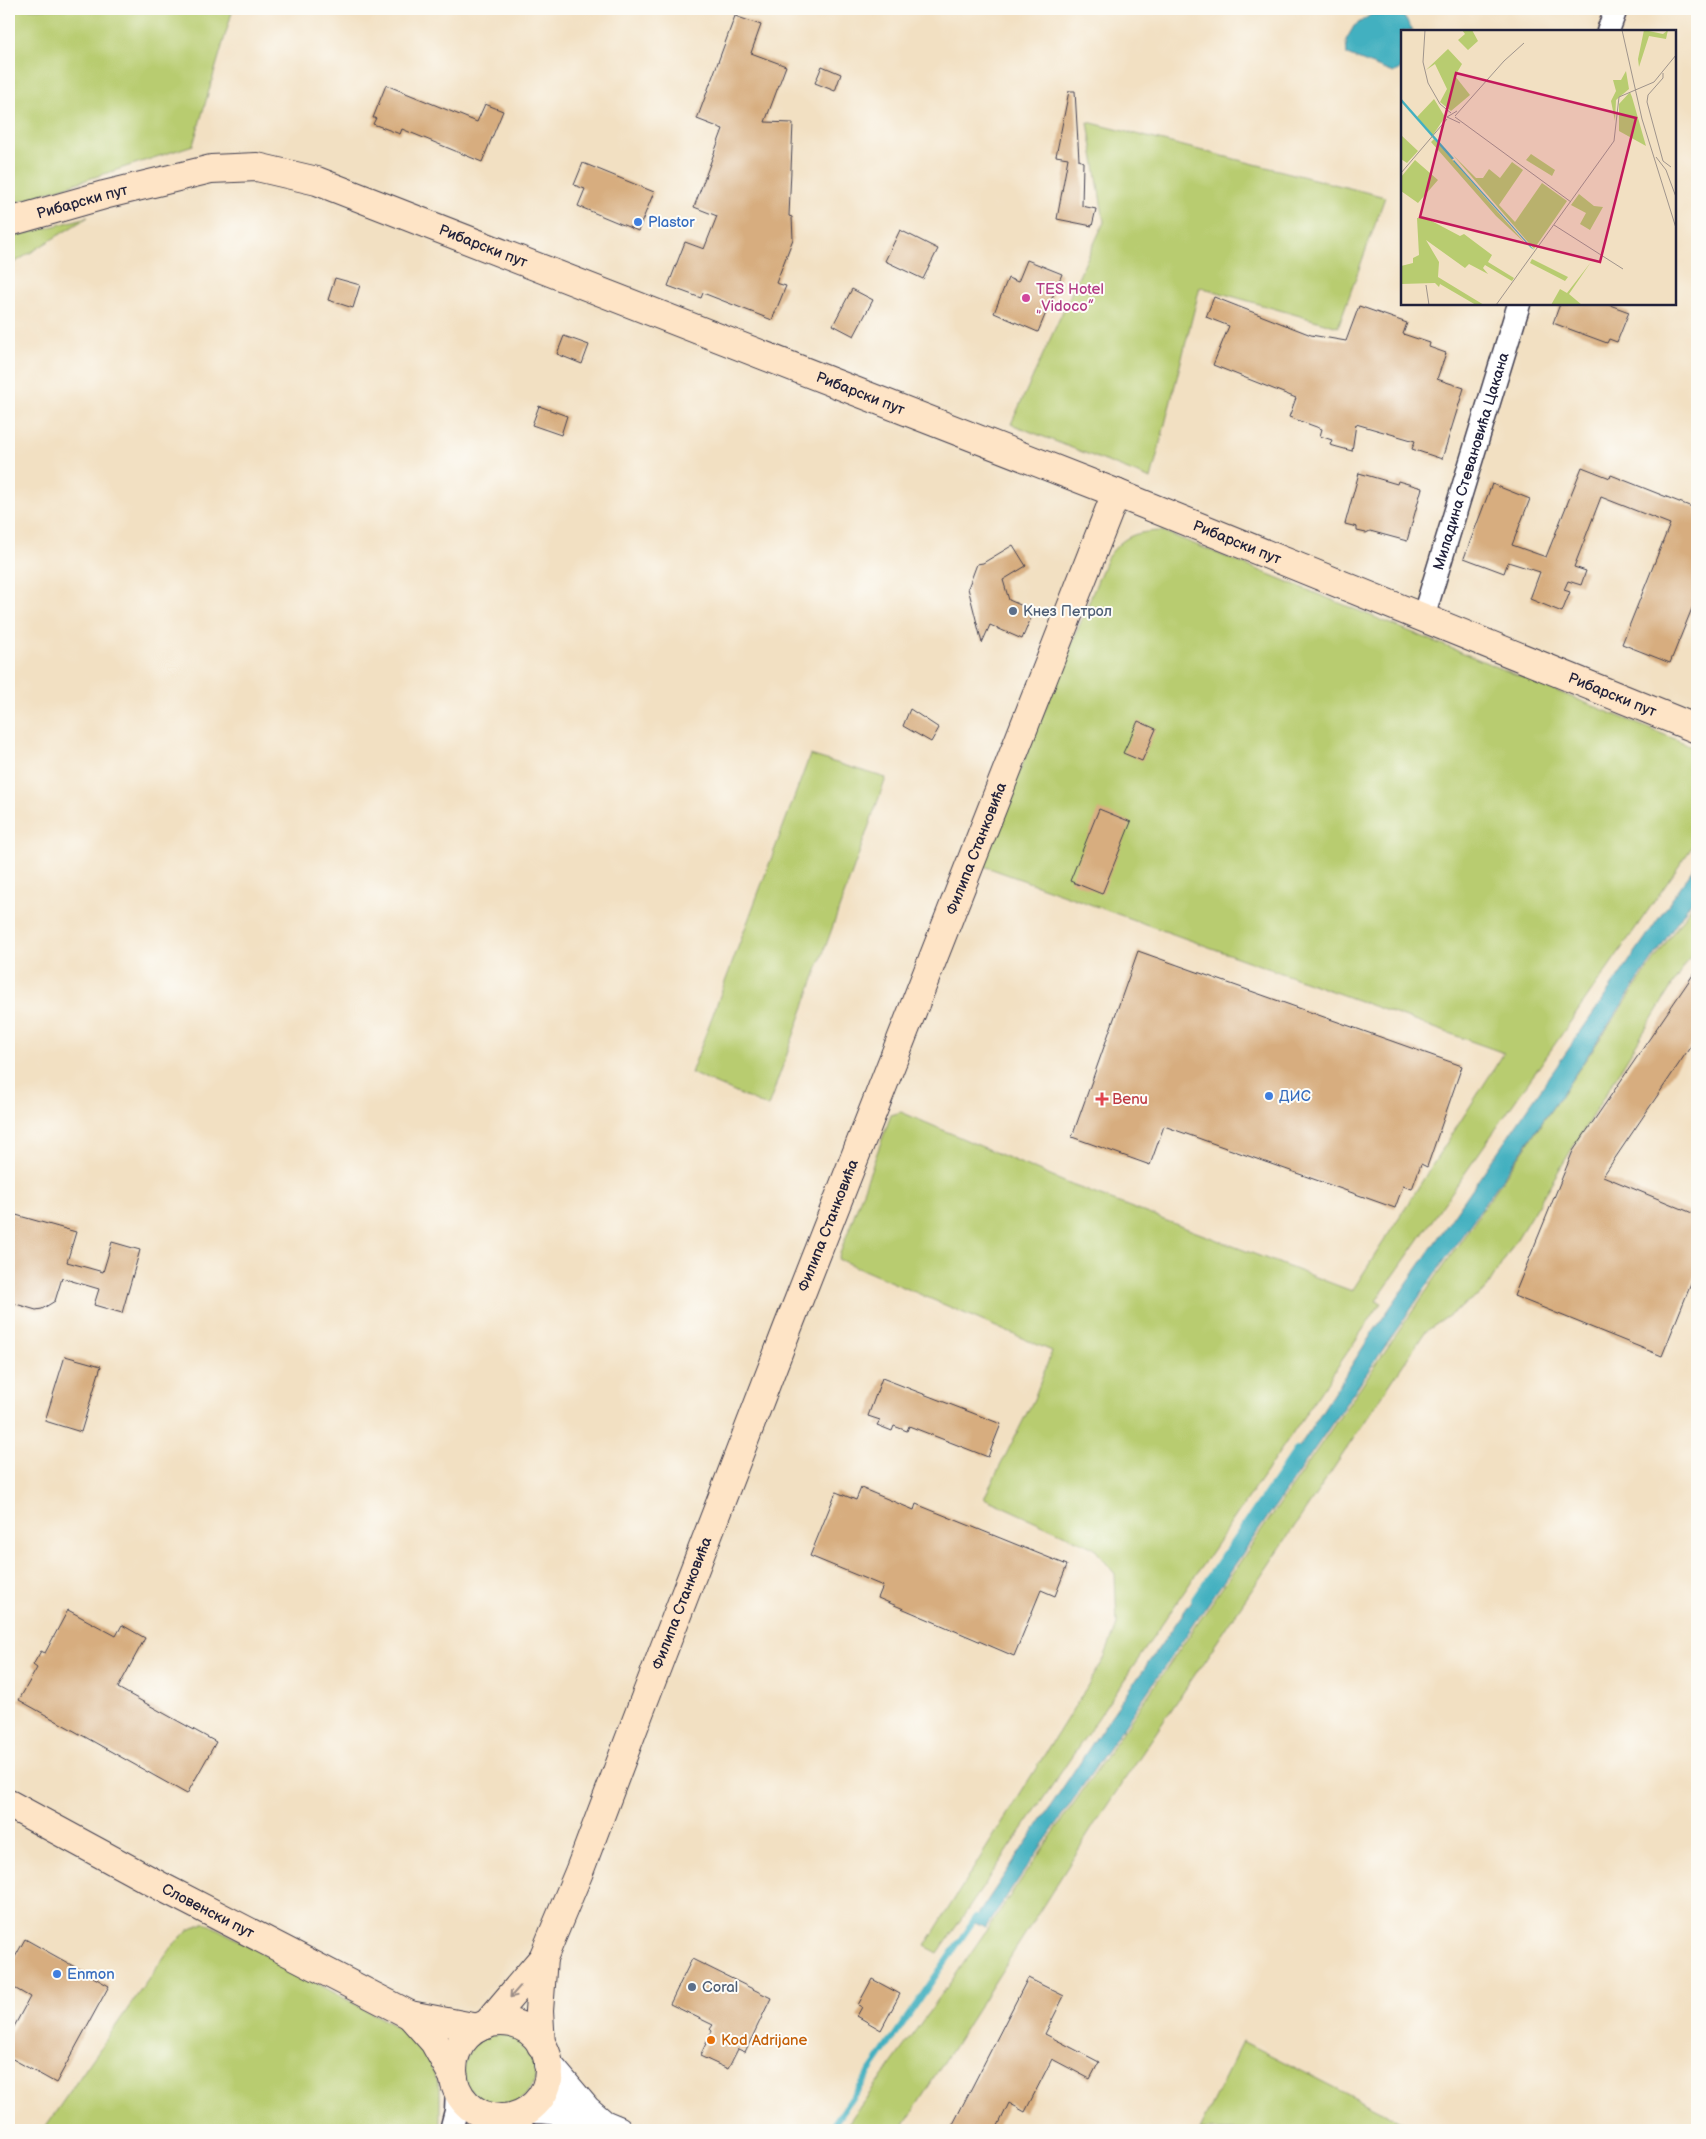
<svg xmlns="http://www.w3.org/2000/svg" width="1706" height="2139" font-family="'Balsamiq Sans',sans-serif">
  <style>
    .green { fill: #b8cc70; stroke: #6d7756 }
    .water { fill: #43b0c0; stroke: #32697e }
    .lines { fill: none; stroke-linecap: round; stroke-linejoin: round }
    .stream { stroke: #43b0c0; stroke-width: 6 }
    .building { fill: #d7ad7f }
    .minor-casing { stroke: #413e4f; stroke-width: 25 }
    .tertiary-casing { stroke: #413e4f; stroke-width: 30 }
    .secondary-casing { stroke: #413e4f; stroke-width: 30 }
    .minor { stroke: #fff; stroke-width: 22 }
    .tertiary { stroke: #fff; stroke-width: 28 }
    .secondary { stroke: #fee4c6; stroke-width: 28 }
    .oneway { stroke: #9b8d87 }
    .shop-dot { fill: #3f7fe0; stroke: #fdfcf7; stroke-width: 2 }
    .hotel-dot { fill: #d1479c; stroke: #fdfcf7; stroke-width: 2 }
    .service-dot { fill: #5c6f8a; stroke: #fdfcf7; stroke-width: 2 }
    .health-dot { fill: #e0444e; stroke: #fdfcf7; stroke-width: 2 }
    .food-dot { fill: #e8710a; stroke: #fdfcf7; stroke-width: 2 }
    .labels { text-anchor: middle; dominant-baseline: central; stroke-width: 4; stroke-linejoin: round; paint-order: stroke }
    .street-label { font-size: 15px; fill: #22223b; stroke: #fdfcf7 }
    .shop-label { font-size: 15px; fill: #366cbe; stroke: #fdfcf7; text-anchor: start }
    .hotel-label { font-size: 15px; fill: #b23c85; stroke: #fdfcf7; text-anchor: start }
    .service-label { font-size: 15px; fill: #4e5e75; stroke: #fdfcf7; text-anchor: start }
    .health-label { font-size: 15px; fill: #be3a42; stroke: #fdfcf7; text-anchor: start }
    .food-label { font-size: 15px; fill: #c56008; stroke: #fdfcf7; text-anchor: start }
    .inset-river { fill: none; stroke: #43b0c0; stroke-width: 2.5 }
    .inset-road { fill: none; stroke: #9f948c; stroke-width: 1 }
    .view { fill: #c2185b; fill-opacity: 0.15; stroke: #c2185b; stroke-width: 2.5 }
    .inset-edge { fill: none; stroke: #22223b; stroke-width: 2.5 }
  </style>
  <rect width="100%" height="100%" fill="#fdfcf7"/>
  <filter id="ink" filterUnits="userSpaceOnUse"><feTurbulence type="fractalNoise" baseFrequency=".02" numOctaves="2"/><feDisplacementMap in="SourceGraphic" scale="10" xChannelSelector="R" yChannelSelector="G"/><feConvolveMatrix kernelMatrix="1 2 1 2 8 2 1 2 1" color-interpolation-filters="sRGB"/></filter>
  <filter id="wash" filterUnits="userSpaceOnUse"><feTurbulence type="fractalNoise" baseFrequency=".0096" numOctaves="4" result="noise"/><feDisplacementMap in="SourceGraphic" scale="20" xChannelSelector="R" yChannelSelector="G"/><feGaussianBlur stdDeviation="1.12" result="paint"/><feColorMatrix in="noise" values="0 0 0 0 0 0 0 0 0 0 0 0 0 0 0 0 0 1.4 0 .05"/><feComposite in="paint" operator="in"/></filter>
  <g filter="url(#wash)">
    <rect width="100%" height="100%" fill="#f2e0c2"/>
    <path class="green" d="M 9,9 L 233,9 L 193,145 L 9,205 Z
      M 1088,122 L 1385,197 L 1338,327 L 1200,287 L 1151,479 L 1011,424 L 1104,222 Z
      M 88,217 L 9,266 L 9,238 Z
      M 1162,531 L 1697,748 L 1697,840 L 1376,1301 L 1381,1303 L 938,1953 L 925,1946 L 1103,1661 L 1117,1625 L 1115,1574 L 1094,1548 L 984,1498 L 1034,1399 L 1052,1351 L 838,1259 L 891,1115 L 901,1112 L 1069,1184 L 1352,1291 L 1504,1053 L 981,865 L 1107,558 C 1124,535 1135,532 1162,531 Z
      M 810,755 L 886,778 L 768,1107 L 691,1073 Z
      M 1697,898 L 1697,945 L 1485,1291 L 1425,1332 L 1096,1822 L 901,2130 L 843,2130 L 950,1983 Z
      M 205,1922 L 410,2034 L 429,2061 L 440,2088 L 440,2124 L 437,2130 L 43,2130 L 171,1947 L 187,1931 Z
      M464 2070a36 36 0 1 1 72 0a36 36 0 1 1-72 0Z
      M 1243,2041 L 1417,2130 L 1199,2130 Z"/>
    <path class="water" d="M 1394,13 L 1404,17 L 1413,30 L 1402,31 L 1402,63 L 1400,69 L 1393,73 L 1347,55 L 1346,40 L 1354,26 L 1372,14 L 1383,15 Z
      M 1697,863 L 1697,893 L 1559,1098 L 1435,1274 L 985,1928 L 973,1922 L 1104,1726 L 1294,1455 L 1367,1341 Z"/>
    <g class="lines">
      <path class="stream" d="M 1194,1599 L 1297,1449
        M 830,2130 L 976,1917"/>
    </g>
    <g id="blocks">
      <path class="building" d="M 735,16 L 761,25 L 751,53 L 786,66 L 765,122 L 793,123 L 789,216 L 792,217 L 793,239 L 776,283 L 786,286 L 772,320 L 703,293 L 701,298 L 668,286 L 685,242 L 704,249 L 717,216 L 694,207 L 723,129 L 697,119 Z
        M 822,66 L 841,74 L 835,91 L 815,83 Z
        M 386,85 L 477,122 L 485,104 L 503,111 L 482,162 L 402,129 L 400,134 L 373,124 L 376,118 L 373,118 Z
        M 1069,91 L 1075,91 L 1079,160 L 1083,162 L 1082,206 L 1096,209 L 1092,226 L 1057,219 L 1068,158 L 1056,156 Z
        M 583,163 L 654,192 L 638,231 L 578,206 L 585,189 L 574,185 Z
        M 900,230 L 938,249 L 923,279 L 885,261 Z
        M 1027,260 L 1062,274 L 1038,332 L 994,313 L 1008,278 L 1018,282 Z
        M 335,278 L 360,285 L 353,308 L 328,300 Z
        M 852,289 L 873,300 L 854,336 L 833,325 Z
        M 1214,297 L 1311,335 L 1346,341 L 1359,306 L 1407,323 L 1403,334 L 1430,343 L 1429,347 L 1446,353 L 1437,379 L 1464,388 L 1442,459 L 1412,449 L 1415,441 L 1356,424 L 1352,451 L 1330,445 L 1332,440 L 1320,436 L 1322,429 L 1289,417 L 1296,398 L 1213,365 L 1229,326 L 1206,317 Z
        M 1560,304 L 1607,304 L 1629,312 L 1617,342 L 1609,339 L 1607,343 L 1553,323 Z
        M 564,336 L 589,345 L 582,364 L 557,354 Z
        M 539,406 L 567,416 L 561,435 L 532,425 Z
        M 1582,467 L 1610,478 L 1611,475 L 1697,509 L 1697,596 L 1670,663 L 1622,644 L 1670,524 L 1601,497 L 1574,567 L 1586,571 L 1581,585 L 1568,581 L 1564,590 L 1570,592 L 1562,612 L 1530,599 L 1540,572 L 1508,562 L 1504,573 L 1464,558 L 1492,484 L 1530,499 L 1512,545 L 1546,557 Z
        M 1359,473 L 1397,484 L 1398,481 L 1422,488 L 1407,541 L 1370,531 L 1366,533 L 1357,531 L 1357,527 L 1345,524 Z
        M 1013,545 L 1026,566 L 1003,580 L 1009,600 L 1034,611 L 1022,639 L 990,625 L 982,643 L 968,588 L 977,564 L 983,563 Z
        M 910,709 L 939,728 L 931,742 L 903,726 Z
        M 1138,721 L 1156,729 L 1142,761 L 1123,753 Z
        M 1099,809 L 1131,822 L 1102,894 L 1070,881 Z
        M 1138,951 L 1462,1066 L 1427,1167 L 1421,1164 L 1412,1189 L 1403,1186 L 1395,1208 L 1164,1126 L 1150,1165 L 1072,1137 Z
        M 1697,969 L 1697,1037 L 1603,1176 L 1697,1215 L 1697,1269 L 1662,1356 L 1514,1296 L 1573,1151 Z
        M 9,1213 L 76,1232 L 67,1262 L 103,1272 L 112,1242 L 140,1250 L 122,1313 L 94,1305 L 99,1289 L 62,1278 L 55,1301 L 42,1309 L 36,1310 L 9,1302 Z
        M 65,1356 L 101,1366 L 81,1432 L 45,1421 Z
        M 882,1378 L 1001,1424 L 988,1457 L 909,1426 L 907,1431 L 894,1426 L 892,1431 L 877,1425 L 880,1420 L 868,1416 Z
        M 861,1488 L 914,1510 L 916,1504 L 1067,1565 L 1055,1596 L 1041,1590 L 1014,1656 L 878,1598 L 883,1586 L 810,1556 L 836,1492 L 856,1500 Z
        M 68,1610 L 116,1636 L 122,1625 L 145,1638 L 118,1688 L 216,1742 L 187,1794 L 19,1700 L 37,1668 L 33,1665 L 41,1651 L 45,1653 Z
        M 25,1939 L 109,1986 L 56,2083 L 9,2057 L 9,2036 L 30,1997 L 9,1985 L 9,1968 Z
        M 692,1959 L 771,1998 L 745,2052 L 738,2049 L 728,2069 L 700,2056 L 712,2031 L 710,2029 L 713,2025 L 670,2004 Z
        M 1028,1978 L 1064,1996 L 1045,2034 L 1099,2062 L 1090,2079 L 1052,2059 L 1025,2112 L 1009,2103 L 996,2130 L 950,2130 Z
        M 872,1979 L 900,1994 L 881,2030 L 857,2016 L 862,2007 L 858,2005 Z"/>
    </g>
  </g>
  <g filter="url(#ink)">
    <use href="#blocks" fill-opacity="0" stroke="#413e4f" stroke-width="1"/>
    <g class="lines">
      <g class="minor-casing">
        <g id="minor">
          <path d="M 1608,31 L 1616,9"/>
          <path id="s1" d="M 1423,618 L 1519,304"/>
          <path d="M 451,2130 L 456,2111 L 457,2088"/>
          <path d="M 486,2130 L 506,2118"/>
        </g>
      </g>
      <g class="tertiary-casing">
        <path id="tertiary" d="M 548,2064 L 587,2110 L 601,2122
          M 530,2109 C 560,2108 591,2118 618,2130"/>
      </g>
      <g class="secondary-casing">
        <g id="secondary">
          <path id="s2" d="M 9,222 L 104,195 L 211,169 L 257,167 L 317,181 L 1116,493 L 1697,729"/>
          <path id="s3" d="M 9,1804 L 162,1887 L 410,2015 L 478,2028"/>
          <path d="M 410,2015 L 434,2042 L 454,2078"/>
          <circle cx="501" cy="2070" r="48"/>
          <path id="s4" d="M 486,2025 L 543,1958 L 579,1872 L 640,1711 L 788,1327 L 1116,493"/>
          <path d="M 541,2045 L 539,2011 L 543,1958"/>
        </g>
      </g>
      <use href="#minor" class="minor"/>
      <use href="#tertiary" class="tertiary"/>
      <use href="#secondary" class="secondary"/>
    </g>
    <defs><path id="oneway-shaft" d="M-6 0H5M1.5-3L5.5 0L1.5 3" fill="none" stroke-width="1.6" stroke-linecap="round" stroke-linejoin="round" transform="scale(1.25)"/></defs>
    <use class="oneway" href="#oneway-shaft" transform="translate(515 1992) rotate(131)"/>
  </g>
  <g class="shop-dot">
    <circle cx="638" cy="222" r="5"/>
    <circle cx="1269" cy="1096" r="5"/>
    <circle cx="57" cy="1974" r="5"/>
  </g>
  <circle class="hotel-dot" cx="1026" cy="298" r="5"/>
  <g class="service-dot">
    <circle cx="1013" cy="611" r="5"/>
    <circle cx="692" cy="1987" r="5"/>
  </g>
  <path class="health-dot" d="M1099.5 1091.5h5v5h5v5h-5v5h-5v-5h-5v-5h5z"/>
  <circle class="food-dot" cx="711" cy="2040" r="5"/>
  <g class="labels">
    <g class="street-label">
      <text stroke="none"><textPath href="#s2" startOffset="76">Рибарски пут</textPath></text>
      <text stroke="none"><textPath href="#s2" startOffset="495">Рибарски пут</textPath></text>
      <text stroke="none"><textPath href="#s2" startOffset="900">Рибарски пут</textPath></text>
      <text stroke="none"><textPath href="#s1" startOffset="164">Миладина Стевановића Цакана</textPath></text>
      <text stroke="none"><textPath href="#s2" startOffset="1305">Рибарски пут</textPath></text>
      <text stroke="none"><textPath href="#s2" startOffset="1710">Рибарски пут</textPath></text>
      <text stroke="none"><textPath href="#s4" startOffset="1279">Филипа Станковића</textPath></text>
      <text stroke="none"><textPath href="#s4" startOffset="874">Филипа Станковића</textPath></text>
      <text stroke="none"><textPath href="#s4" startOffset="469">Филипа Станковића</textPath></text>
      <text stroke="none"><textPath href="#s3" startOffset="226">Словенски пут</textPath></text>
    </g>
    <g class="shop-label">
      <text x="648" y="222">Plastor</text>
      <text x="1279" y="1096">ДИС</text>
      <text x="67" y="1974">Enmon</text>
    </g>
    <g class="hotel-label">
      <text x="1036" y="289">TES Hotel<tspan x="1036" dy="17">„Vidoco”</tspan></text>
    </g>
    <g class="service-label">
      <text x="1023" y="611">Кнез Петрол</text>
      <text x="702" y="1987">Coral</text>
    </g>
    <g class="health-label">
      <text x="1112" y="1099">Benu</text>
    </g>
    <g class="food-label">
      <text x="721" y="2040">Kod Adrijane</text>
    </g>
  </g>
  <g transform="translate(1401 30)">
    <rect width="275" height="275" fill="#f2e0c2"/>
    <path d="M 61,0 L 71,0 L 77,11 L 67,20 L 57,10 L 64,4 ZM 243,0 L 262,4 L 267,0 L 265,9 L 248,6 L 238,37 L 237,29 ZM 47,19 L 61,34 L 54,46 L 69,65 L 50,81 L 39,72 L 46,59 L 34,34 L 25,40 ZM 225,41 L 228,59 L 215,70 L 214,91 L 210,71 L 215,61 L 212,50 L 220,50 ZM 229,62 L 231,67 L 245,116 L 218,101 L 218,74 ZM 33,69 L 44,87 L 32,105 L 16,87 ZM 0,105 L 17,121 L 6,133 L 0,129 ZM 33,109 L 48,126 L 124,213 L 95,186 L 30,112 ZM 130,124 L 154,140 L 151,146 L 125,130 ZM 52,125 L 75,148 L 82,148 L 88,139 L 99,148 L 111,132 L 122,140 L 98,175 L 114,192 L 141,153 L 166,171 L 133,219 ZM 14,130 L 37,150 L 17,173 L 0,161 L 0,147 ZM 178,164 L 193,176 L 202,177 L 189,200 L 179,194 L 185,183 L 170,175 ZM 16,188 L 25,188 L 59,206 L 63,204 L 91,225 L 87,232 L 113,248 L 111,251 L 84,235 L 82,238 L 87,244 L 68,234 L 64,238 L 25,210 L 38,232 L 37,247 L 83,275 L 75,275 L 39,254 L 38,257 L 34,253 L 0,254 L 0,236 L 12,233 L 12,228 L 18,225 ZM 131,229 L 167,247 L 164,251 L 129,233 ZM 190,232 L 168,264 L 181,275 L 150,275 L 159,259 L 166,263 Z" fill="#b8cc70"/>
    <path d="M 52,131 L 53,130 L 133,220 L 129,217 Z" fill="#43b0c0"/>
    <path class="inset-river" d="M 0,70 L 52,129"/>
    <path class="inset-road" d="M 24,0 L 22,32 L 27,53 L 39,74 L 50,83M 221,0 L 241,89 L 275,198M 103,31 L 123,13M 262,43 L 262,48 L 247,65 L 246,72 L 262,131 L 270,137M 56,81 L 46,87 L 59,93M 54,86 L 103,31M 54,87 L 170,172M 255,127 L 265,140M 265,140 L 275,167M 0,143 L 46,89M 153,195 L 222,239M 25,255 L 28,275M 95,275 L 213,111 L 218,67 L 253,52 L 275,25"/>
    <path class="view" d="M 55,43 L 235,88 L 199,232 L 19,187 Z"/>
    <rect width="275" height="275" class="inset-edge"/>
  </g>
  <rect width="1706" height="2139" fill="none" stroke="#fdfcf7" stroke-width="30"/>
</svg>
